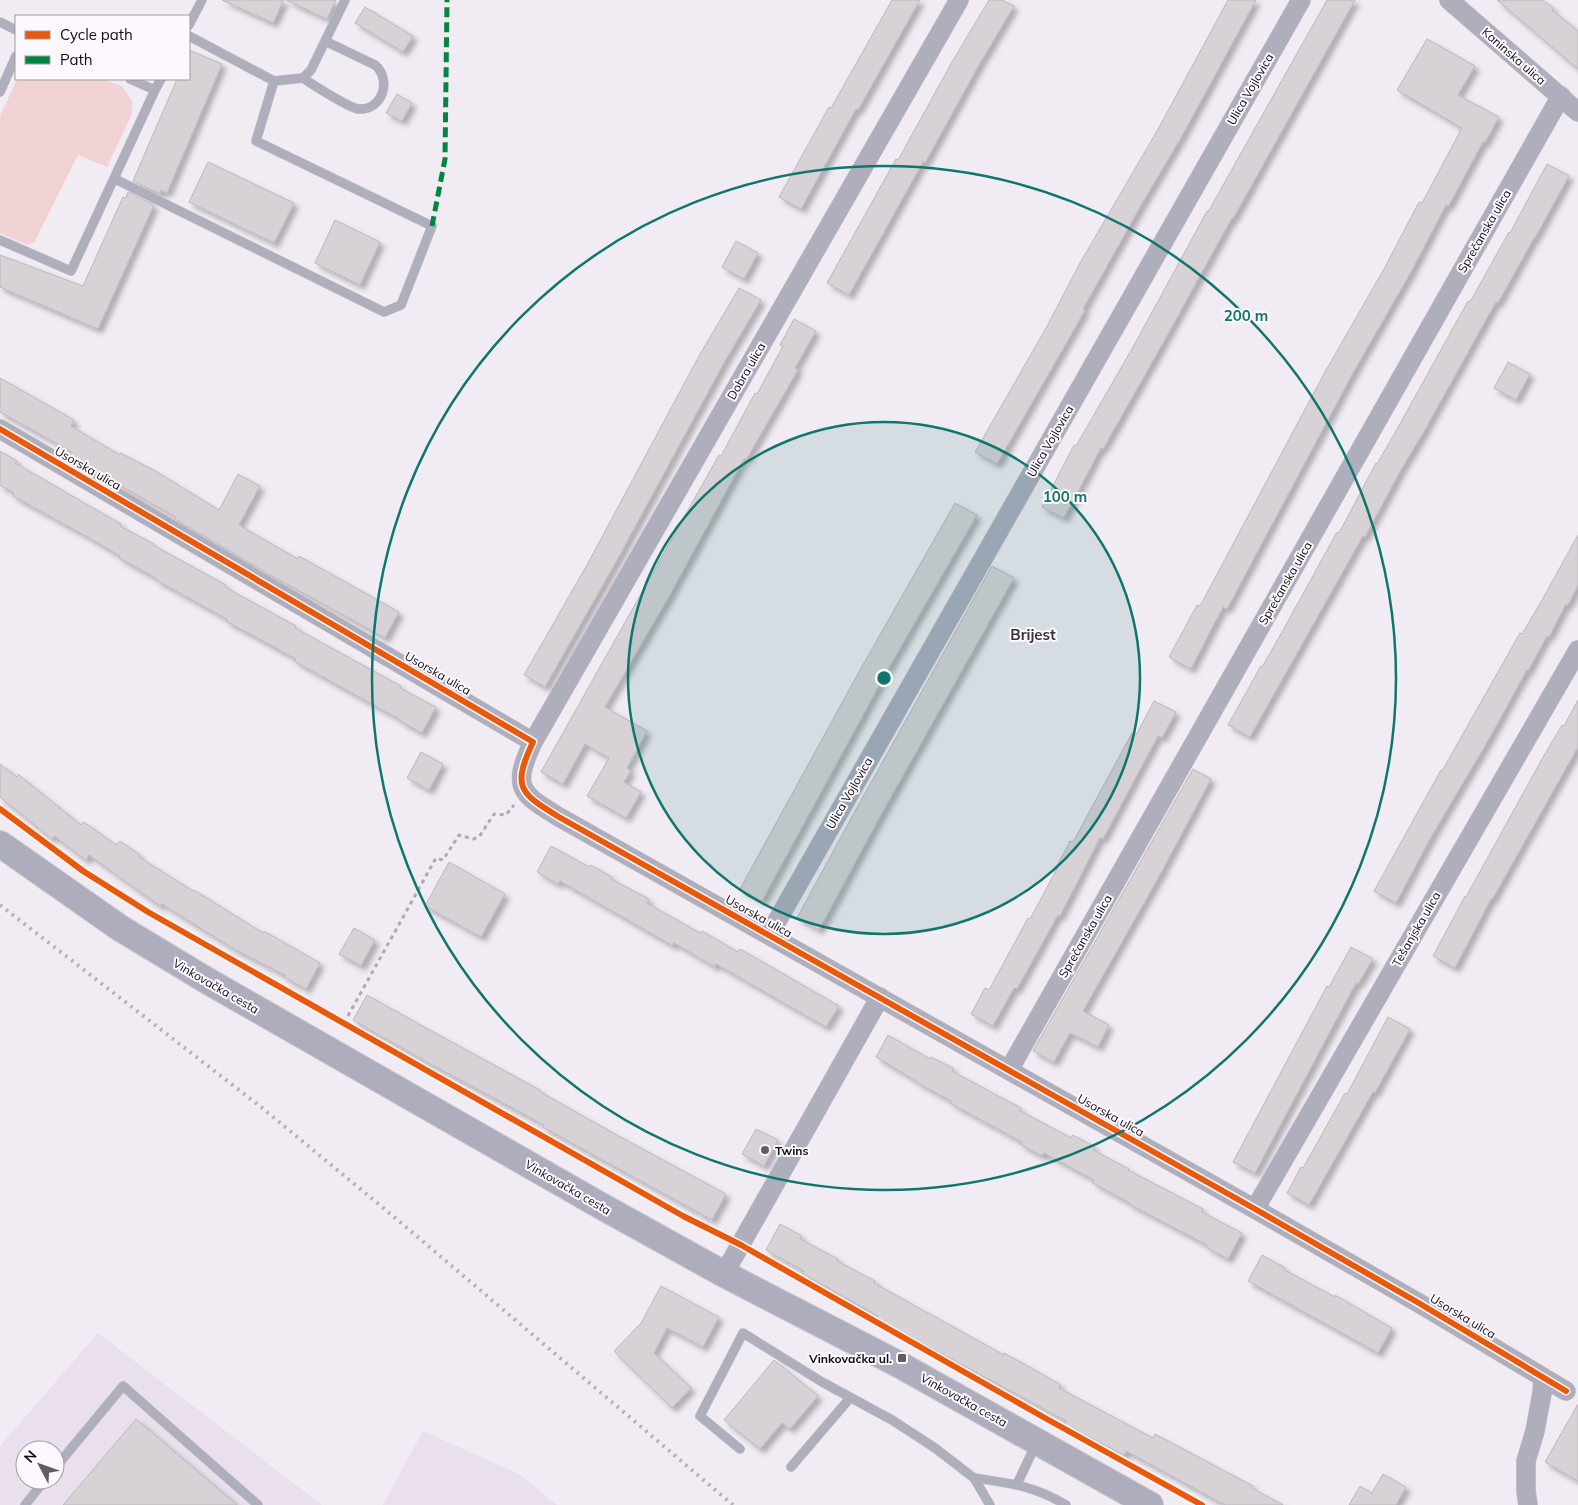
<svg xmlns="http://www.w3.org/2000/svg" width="1578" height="1505" font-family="Mulish,sans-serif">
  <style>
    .built { fill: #e9dfed; fill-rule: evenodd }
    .green { fill: #f2d3d5 }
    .building { fill: #d6d2d6; stroke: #bcb7bb; filter: url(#shadow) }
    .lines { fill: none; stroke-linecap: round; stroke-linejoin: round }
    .lane-casing { stroke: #ccc9ce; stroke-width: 10 }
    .street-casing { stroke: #ccc9ce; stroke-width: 20 }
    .secondary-casing { stroke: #ccc9ce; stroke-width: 28 }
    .path { stroke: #ababb4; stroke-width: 3; stroke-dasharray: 4 4; stroke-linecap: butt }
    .lane { stroke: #aeaebd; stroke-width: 9 }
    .street { stroke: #aeaebd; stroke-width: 19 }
    .secondary { stroke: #aeadbd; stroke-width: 26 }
    .rail { stroke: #b5b2bc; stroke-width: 4; stroke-dasharray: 2.5 5; stroke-linecap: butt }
    .quiet { stroke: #00873e; stroke-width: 5; stroke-dasharray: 10 5; stroke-linecap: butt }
    .cycleway-casing { stroke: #fcf8fe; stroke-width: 9 }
    .cycleway { stroke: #e8590c; stroke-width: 6 }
    .ring { fill: none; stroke: #0f766e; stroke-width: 2.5 }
    .poi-dot { fill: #605c62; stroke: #fcf8fe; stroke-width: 2 }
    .labels { text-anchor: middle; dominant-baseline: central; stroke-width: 4; stroke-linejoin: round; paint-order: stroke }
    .street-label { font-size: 12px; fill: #120f14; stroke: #fcf8fe }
    .poi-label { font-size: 12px; font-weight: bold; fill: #120f14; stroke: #fcf8fe; text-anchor: start }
    .quarter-label { font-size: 15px; font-weight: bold; fill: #38313b; stroke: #fcf8fe }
    .centre { fill: #0f766e; stroke: #fcf8fe; stroke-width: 2.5 }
    .ring-label { font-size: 15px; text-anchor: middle; font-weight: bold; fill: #0f766e; stroke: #fcf8fe; stroke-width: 4; stroke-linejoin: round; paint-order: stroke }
  </style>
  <defs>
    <filter id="shadow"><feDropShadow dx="4.5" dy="4.5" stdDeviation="2.5" flood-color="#0004"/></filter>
  </defs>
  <rect width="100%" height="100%" fill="#f1ecf3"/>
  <path class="built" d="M 98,1333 L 322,1505 L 0,1505 L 0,1446 ZM 25,1450 L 55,1450 L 55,1480 L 25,1480 Z
    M 423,1431 L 519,1474 L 557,1505 L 383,1505 Z"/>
  <path class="green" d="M 17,79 L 102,79 L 122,86 L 132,101 L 132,114 L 107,167 L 78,155 L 34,243 L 27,245 L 0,233 L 0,116 Z"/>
  <path class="building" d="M 222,0 L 284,0 L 273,23 Z
    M 286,0 L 336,0 L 327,19 Z
    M 892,0 L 920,0 L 858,110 L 856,109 L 801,209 L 779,197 L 829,107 L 831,108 Z
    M 989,0 L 1002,0 L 1014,6 L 979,65 L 925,163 L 923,162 L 849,295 L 827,283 L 896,159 L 898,160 L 952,62 Z
    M 1228,0 L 1256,0 L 1182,136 L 1143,202 L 1083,309 L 1085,310 L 1071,335 L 997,464 L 975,452 L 1046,328 L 1080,263 L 1157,131 Z
    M 1327,0 L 1355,0 L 1233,219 L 1232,218 L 1158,352 L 1103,449 L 1101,448 L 1064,518 L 1042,507 L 1074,445 L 1076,446 L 1133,347 L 1193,237 L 1207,211 L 1208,212 Z
    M 1497,0 L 1543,0 L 1553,8 L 1552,10 L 1578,31 L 1578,69 Z
    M 365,7 L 413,36 L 403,52 L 355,23 Z
    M 1427,39 L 1475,66 L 1458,95 L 1499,117 L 1485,143 L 1483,142 L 1448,207 L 1446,205 L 1411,272 L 1353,373 L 1227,609 L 1223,607 L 1191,669 L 1169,657 L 1197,605 L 1200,606 L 1325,372 L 1384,269 L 1419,202 L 1422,203 L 1462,128 L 1397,90 Z
    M 189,50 L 222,64 L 167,193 L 161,190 L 160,194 L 133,181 L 177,79 L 189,79 Z
    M 397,94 L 412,103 L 402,121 L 386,113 Z
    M 208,162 L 294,203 L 274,243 L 189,202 Z
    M 1547,164 L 1569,176 L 1535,238 L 1534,238 L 1498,303 L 1496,302 L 1422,435 L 1402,468 L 1365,537 L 1363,536 L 1250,737 L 1228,725 L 1261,666 L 1262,667 L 1282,632 L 1337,532 L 1339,533 L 1376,463 L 1377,464 L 1396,431 L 1468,301 L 1470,302 L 1509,232 L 1510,233 Z
    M 128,192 L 154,205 L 98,329 L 0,287 L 0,255 L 83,286 L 123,197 L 126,198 Z
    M 335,220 L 380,242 L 360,285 L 315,263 Z
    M 736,241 L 758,253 L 744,279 L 722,267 Z
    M 739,288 L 761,300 L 725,361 L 616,562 L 545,687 L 524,675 L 588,563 L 699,356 Z
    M 794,319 L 816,331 L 795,368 L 798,370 L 746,460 L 744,459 L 670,595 L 605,707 L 647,731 L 627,768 L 631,771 L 624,782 L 641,792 L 626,818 L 587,796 L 609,758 L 585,744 L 563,784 L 541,772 L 719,455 L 721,456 L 755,393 L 757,394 L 783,346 L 780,345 Z
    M 1508,362 L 1530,374 L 1516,400 L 1494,388 Z
    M 0,378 L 74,420 L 71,426 L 120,455 L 121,453 L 157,472 L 219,510 L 238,474 L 260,486 L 239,525 L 298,559 L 299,556 L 399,612 L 385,638 L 267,573 L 175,519 L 176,517 L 69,457 L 72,452 L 0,412 Z
    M 0,451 L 17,461 L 15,463 L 121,524 L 120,526 L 154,544 L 153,545 L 226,585 L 225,587 L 296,626 L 295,628 L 401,686 L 400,688 L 436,707 L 422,733 L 400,721 L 401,720 L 294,661 L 296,659 L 226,621 L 227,619 L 156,580 L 156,578 L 119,558 L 120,556 L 86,536 L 13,496 L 14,493 L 0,485 Z
    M 955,503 L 977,515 L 886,673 L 762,901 L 740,889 L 860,670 Z
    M 1578,535 L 1578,585 L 1568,605 L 1566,604 L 1549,637 L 1547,636 L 1528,671 L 1527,670 L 1489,739 L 1430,839 L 1396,903 L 1374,891 L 1441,770 L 1442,771 L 1520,633 L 1522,634 L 1542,600 Z
    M 992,566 L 1014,578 L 881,815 L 819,930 L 797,918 L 854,813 Z
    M 1578,700 L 1578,747 L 1492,900 L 1491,899 L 1455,968 L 1433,956 L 1465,896 L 1466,897 L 1542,759 L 1562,725 L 1564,726 Z
    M 1154,701 L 1176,712 L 1162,738 L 1158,736 L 1103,839 L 1100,838 L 1060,916 L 1058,915 L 1017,989 L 1014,988 L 993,1026 L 971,1014 L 985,988 L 989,990 L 1028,918 L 1030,919 L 1058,867 L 1057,866 L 1070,841 L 1073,842 L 1132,733 L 1136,735 Z
    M 421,752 L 443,764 L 429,790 L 407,778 Z
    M 0,764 L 17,777 L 19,775 L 81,825 L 84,822 L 116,845 L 120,841 L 140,855 L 139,857 L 193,891 L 194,890 L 263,933 L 264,931 L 320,963 L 306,989 L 284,977 L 285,975 L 234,949 L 162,904 L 160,906 L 89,855 L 86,860 L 54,836 L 52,839 L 0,797 Z
    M 1193,769 L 1211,779 L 1161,873 L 1083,1011 L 1109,1025 L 1098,1047 L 1070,1033 L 1054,1062 L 1033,1051 Z
    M 551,846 L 589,867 L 591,865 L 612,877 L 611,879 L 649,899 L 647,903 L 700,933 L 702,931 L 738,952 L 740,949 L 839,1006 L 826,1027 L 716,964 L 715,967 L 674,943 L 673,946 L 560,881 L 558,884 L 537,872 Z
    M 449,862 L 505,894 L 481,937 L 425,906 Z
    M 354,928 L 375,940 L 361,966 L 339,954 Z
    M 1351,947 L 1373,959 L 1358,984 L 1356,983 L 1255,1173 L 1233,1162 L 1327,986 L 1329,987 Z
    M 367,995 L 426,1028 L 540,1090 L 539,1091 L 615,1134 L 726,1194 L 712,1220 L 579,1147 L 543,1127 L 544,1125 L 427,1062 L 353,1020 Z
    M 1388,1017 L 1410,1029 L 1375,1093 L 1373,1092 L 1309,1205 L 1287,1193 L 1301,1167 L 1303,1168 L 1345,1093 L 1347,1094 Z
    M 888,1035 L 930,1059 L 931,1057 L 953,1068 L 952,1071 L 1021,1108 L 1019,1110 L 1071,1138 L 1073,1135 L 1095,1147 L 1093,1150 L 1129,1169 L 1128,1170 L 1203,1209 L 1202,1212 L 1242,1233 L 1228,1259 L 1206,1247 L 1207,1245 L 1129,1204 L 1130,1203 L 1093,1183 L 1094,1180 L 1044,1153 L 1042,1156 L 1020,1144 L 1022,1142 L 950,1103 L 951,1101 L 918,1083 L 918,1082 L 876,1057 Z
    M 756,1129 L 778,1140 L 764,1166 L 742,1154 Z
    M 780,1224 L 802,1236 L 800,1239 L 838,1259 L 837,1261 L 875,1281 L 874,1283 L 1004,1355 L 1004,1353 L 1026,1365 L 1061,1385 L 1059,1388 L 1153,1438 L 1155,1434 L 1253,1486 L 1252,1488 L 1283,1505 L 1225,1505 L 1126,1451 L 1124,1455 L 1064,1424 L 1066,1421 L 876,1318 L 878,1316 L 802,1273 L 804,1271 L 766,1250 Z
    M 1262,1255 L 1284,1267 L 1283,1269 L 1335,1297 L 1335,1295 L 1392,1328 L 1378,1353 L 1248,1281 Z
    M 661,1286 L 719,1317 L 703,1347 L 667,1328 L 654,1353 L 691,1388 L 672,1408 L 614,1351 L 641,1323 Z
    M 774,1360 L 818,1396 L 790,1429 L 782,1423 L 760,1449 L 724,1420 Z
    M 1578,1404 L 1578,1481 L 1545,1462 Z
    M 136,1419 L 237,1505 L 63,1505 Z
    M 1383,1474 L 1406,1487 L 1396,1505 L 1349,1505 L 1360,1486 L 1372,1493 Z"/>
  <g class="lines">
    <g class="lane-casing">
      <path id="lane" d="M 0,22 L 16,30
        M 189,25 L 202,0
        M 189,36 L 274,81 L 303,78 L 311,70 L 345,0
        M 303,78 C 313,85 348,107 358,109 C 383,111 392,79 375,65 L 325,41
        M 155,90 L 161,79
        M 0,92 L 16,56
        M 115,179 L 384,312 L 401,305 L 432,226 L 256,141 L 274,81
        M 0,240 L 71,271 L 155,90 L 130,79
        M 740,1449 L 700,1416 L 743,1333 L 822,1382 L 892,1420 L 935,1448 L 974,1478
        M 791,1467 L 850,1398
        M 55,1468 L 123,1386 L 258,1505
        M 1017,1484 L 1036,1444
        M 25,1505 L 45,1480
        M 990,1505 L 974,1478 C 1009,1483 1035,1486 1066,1505"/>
    </g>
    <g class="street-casing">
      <path id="street" d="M 1449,0 L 1578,112
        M 0,429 L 533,742 C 512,787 519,793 559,817 L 1255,1209 L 1417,1302 L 1566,1391
        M 533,742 L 959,0
        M 769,935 L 1301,0
        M 1009,1070 L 1561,96
        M 1255,1209 L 1578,650
        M 724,1274 L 880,997
        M 1528,1505 L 1526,1491 L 1526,1461 L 1535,1431 L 1542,1393 L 1543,1377"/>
    </g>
    <g class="secondary-casing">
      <path id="secondary" d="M 0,844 L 120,928 L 206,980 L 603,1207 L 724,1274 L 900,1365 L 1150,1505"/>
    </g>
    <path class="path" d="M 344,1023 L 436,858 L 443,860 L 459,835 L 473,839 L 479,837 L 494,814 L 506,815 L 514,805"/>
    <use href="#lane" class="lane"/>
    <use href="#street" class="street"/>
    <use href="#secondary" class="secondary"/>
    <path class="rail" d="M 0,905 L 261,1107 L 393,1216 L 733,1505"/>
    <path class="quiet" d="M 432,226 L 445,159 L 447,0"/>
    <g class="cycleway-casing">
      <path id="cycleway" d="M 0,429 L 533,742 C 512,787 519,793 559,817 L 1255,1209 L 1417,1302 L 1566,1391
        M 0,809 L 83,871 L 148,912 L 683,1216 L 741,1245 L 1045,1418 L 1202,1505"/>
    </g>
    <use href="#cycleway" class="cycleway"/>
  </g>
  <circle cx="884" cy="678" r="256" fill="#0f766e" fill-opacity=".12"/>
  <g class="ring">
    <circle cx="884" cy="678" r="256"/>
    <circle cx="884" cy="678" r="512"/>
  </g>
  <g class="poi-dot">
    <circle cx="765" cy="1150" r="5"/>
    <rect x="897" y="1353" width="10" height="10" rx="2.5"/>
  </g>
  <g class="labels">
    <g class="street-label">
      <text transform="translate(1514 56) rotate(41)">Kaninska ulica</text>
      <text transform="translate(1250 89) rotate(-60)">Ulica Vojlovica</text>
      <text transform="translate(1484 231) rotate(-60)">Sprečanska ulica</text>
      <text transform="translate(746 371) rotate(-60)">Dobra ulica</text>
      <text transform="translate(1050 441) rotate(-60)">Ulica Vojlovica</text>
      <text transform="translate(88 468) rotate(30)">Usorska ulica</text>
      <text transform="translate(1285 583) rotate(-60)">Sprečanska ulica</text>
      <text transform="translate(438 673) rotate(30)">Usorska ulica</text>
      <text transform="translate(849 793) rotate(-60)">Ulica Vojlovica</text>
      <text transform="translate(759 916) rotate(29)">Usorska ulica</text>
      <text transform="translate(1416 929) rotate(-60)">Tešanjska ulica</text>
      <text transform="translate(1085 936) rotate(-60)">Sprečanska ulica</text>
      <text transform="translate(216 986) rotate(30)">Vinkovačka cesta</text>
      <text transform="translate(1111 1115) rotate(29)">Usorska ulica</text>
      <text transform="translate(568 1187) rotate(30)">Vinkovačka cesta</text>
      <text transform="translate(1463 1316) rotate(31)">Usorska ulica</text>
      <text transform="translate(964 1400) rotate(29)">Vinkovačka cesta</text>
    </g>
    <g class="poi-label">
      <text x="775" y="1150">Twins</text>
      <text x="892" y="1358" text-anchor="end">Vinkovačka ul.</text>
    </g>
    <g class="quarter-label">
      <text x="1033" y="634">Brijest</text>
    </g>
  </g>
  <circle cx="884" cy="678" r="8" class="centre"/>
  <g class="ring-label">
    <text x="1246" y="321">200 m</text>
    <text x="1065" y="502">100 m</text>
  </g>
  <rect x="15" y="15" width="175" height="65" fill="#fcf8fe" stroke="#9e9ba0"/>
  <rect x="25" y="31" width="25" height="8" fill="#e8590c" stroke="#9e9ba0"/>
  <text x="60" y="40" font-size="15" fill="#120f14">Cycle path</text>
  <rect x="25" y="56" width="25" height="8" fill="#00873e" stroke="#9e9ba0"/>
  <text x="60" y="65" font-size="15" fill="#120f14">Path</text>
  <g transform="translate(40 1465) rotate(311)"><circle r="24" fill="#fcf8fe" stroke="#9e9ba0"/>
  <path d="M0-4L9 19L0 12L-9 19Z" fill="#605c62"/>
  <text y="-8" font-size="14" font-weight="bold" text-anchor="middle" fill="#120f14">N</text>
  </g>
</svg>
